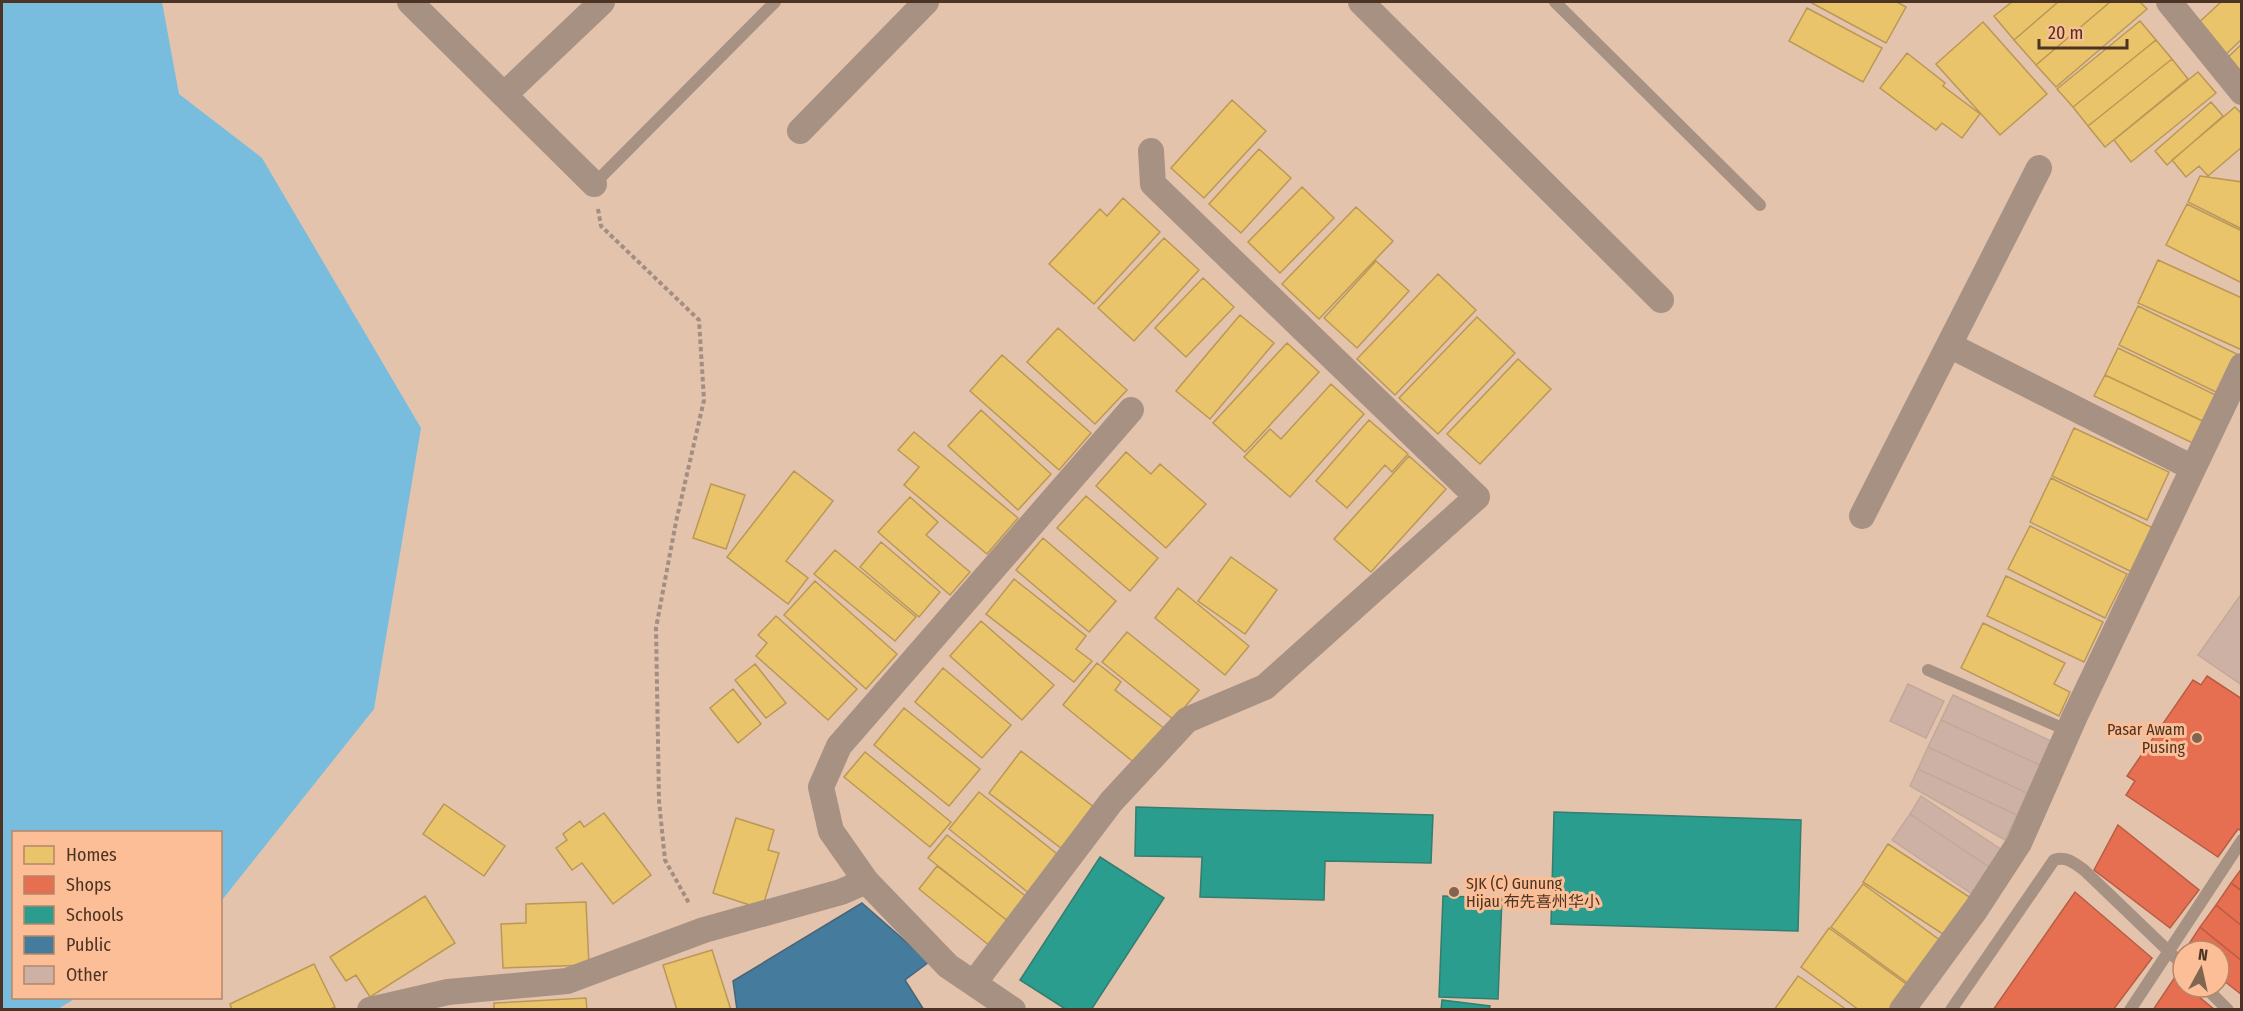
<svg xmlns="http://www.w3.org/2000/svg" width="2243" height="1011" font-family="'Fira Sans Condensed','Noto Sans SC',sans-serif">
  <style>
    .water { fill: #78bdde }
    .homes { fill: #e9c46a; stroke: #ba9855; stroke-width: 1.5 }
    .shops { fill: #e76f51; stroke: #b85d43; stroke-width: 1.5 }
    .schools { fill: #2a9d8f; stroke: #347d6f; stroke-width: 1.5 }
    .public { fill: #457b9d; stroke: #476578; stroke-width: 1.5 }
    .building { fill: #cdb1a4; stroke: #c3a89a; stroke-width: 1.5 }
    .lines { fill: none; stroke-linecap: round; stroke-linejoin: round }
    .path { stroke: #a28e82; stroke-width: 4; stroke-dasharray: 4.5 3; stroke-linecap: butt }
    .lane { stroke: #a69183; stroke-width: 12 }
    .street { stroke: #a69183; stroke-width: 26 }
    .poi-dot { fill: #816553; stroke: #fbbe96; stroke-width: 2 }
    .labels { text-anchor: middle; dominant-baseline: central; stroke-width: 6; stroke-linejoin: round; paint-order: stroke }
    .poi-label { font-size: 16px; fill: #4c3323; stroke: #fbbe96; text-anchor: end }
  </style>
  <rect width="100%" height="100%" fill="#e4c3ad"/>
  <path class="water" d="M 2,2 L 162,2 L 179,94 L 262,158 L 421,428 L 374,709 L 222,900 L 221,901 L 220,832 L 14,832 L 14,998 L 76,998 L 58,1009 L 2,1009 Z"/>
  <path class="homes" d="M 1810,2 L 1897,2 L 1906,7 L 1886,43 Z
    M 2012,2 L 2058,2 L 2014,40 L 1994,16 Z
    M 2058,2 L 2110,2 L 2036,65 L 2014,40 Z
    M 2110,2 L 2140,2 L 2147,9 L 2056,87 L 2036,65 Z
    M 2221,2 L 2242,2 L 2242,39 L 2224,56 L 2195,26 Z
    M 1807,8 L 1882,48 L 1863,82 L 1789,41 Z
    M 2140,21 L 2156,40 L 2073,107 L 2057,89 Z
    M 1983,22 L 2047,94 L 2000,135 L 1936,64 Z
    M 2156,40 L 2172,59 L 2088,126 L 2073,107 Z
    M 2242,44 L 2242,74 L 2227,58 Z
    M 1907,53 L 1945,83 L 1943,86 L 1980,114 L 1962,138 L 1942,123 L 1936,130 L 1880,88 Z
    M 2172,59 L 2188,79 L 2105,147 L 2088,126 Z
    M 2198,72 L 2216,93 L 2131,162 L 2114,140 Z
    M 1232,100 L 1266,131 L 1204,198 L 1171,168 Z
    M 2211,102 L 2223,116 L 2167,165 L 2155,151 Z
    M 2235,107 L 2242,114 L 2242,147 L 2208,176 L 2199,166 L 2186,177 L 2172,160 Z
    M 1259,149 L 1291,178 L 1241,233 L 1209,204 Z
    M 2200,176 L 2242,182 L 2242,229 L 2188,202 Z
    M 1302,187 L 1334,218 L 1280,273 L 1248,242 Z
    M 1123,198 L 1160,232 L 1094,304 L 1049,264 L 1100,209 L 1107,216 Z
    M 2187,204 L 2242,231 L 2242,283 L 2166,245 Z
    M 1356,207 L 1393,241 L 1319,319 L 1282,284 Z
    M 1164,238 L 1199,270 L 1134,341 L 1098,308 Z
    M 2158,260 L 2242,298 L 2242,350 L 2138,303 Z
    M 1376,261 L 1409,291 L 1357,348 L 1324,318 Z
    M 1438,274 L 1476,310 L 1395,395 L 1357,359 Z
    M 1203,278 L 1234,307 L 1186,357 L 1155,328 Z
    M 2138,306 L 2241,356 L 2222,395 L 2119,345 Z
    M 1240,315 L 1274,343 L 1210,419 L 1176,391 Z
    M 1477,317 L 1515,353 L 1438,434 L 1399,398 Z
    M 1058,328 L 1127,390 L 1095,424 L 1027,362 Z
    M 1287,343 L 1319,372 L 1245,452 L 1213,423 Z
    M 2118,348 L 2224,399 L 2211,425 L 2105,375 Z
    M 1002,355 L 1091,433 L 1059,470 L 970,391 Z
    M 1518,359 L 1551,389 L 1480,464 L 1447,434 Z
    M 2105,375 L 2211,425 L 2201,447 L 2094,396 Z
    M 1331,384 L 1364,414 L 1290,497 L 1244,457 L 1270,429 L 1281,439 Z
    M 981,410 L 1051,474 L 1018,510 L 948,446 Z
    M 1369,420 L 1408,454 L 1392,472 L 1385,465 L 1347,508 L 1316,481 Z
    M 2074,428 L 2169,472 L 2147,520 L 2052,476 Z
    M 914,432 L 1018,518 L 987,554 L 904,485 L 919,467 L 898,450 Z
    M 1126,452 L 1151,474 L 1160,464 L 1206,504 L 1166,548 L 1096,486 Z
    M 1409,456 L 1446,489 L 1371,572 L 1334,539 Z
    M 794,471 L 833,501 L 786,561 L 808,578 L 788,604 L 727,557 Z
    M 2051,478 L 2157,530 L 2136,574 L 2030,522 Z
    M 711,484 L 745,495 L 726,549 L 693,538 Z
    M 1086,496 L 1158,558 L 1130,591 L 1057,528 Z
    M 910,497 L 938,522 L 926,535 L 970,572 L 950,595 L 878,532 Z
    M 2030,526 L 2127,574 L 2105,618 L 2008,569 Z
    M 1043,538 L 1116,601 L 1089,632 L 1016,570 Z
    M 881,542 L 940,592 L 919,617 L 860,567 Z
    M 835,550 L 916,617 L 895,641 L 814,574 Z
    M 1231,557 L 1277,590 L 1245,634 L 1198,601 Z
    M 2006,576 L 2103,622 L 2084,662 L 1987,616 Z
    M 1014,579 L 1086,636 L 1076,649 L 1092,661 L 1074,682 L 986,614 Z
    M 815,581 L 897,654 L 866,689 L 784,615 Z
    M 1178,588 L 1249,646 L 1225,675 L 1155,618 Z
    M 776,616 L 857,689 L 828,720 L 756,656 L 767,643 L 758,635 Z
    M 981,621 L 1054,685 L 1022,720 L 950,656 Z
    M 1983,623 L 2065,663 L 2054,684 L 2070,692 L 2059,716 L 1961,668 Z
    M 1127,632 L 1199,690 L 1174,720 L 1102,662 Z
    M 1097,663 L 1121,682 L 1115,690 L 1165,729 L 1136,764 L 1063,705 Z
    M 755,664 L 786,703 L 766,718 L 735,680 Z
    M 943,668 L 1011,725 L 982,758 L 915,702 Z
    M 733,689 L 761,724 L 738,743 L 710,708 Z
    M 904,708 L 980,769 L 949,806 L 874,745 Z
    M 1021,751 L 1099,811 L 1066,852 L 989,793 Z
    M 865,752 L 951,822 L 930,847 L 844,777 Z
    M 979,792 L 1061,857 L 1030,894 L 949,829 Z
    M 444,804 L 505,846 L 484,876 L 423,834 Z
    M 604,813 L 651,875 L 613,904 L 582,863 L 572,870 L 556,848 L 567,840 L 563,834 L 580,821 L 584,827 Z
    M 736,818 L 774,830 L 768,850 L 779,853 L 762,909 L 713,893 Z
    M 947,835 L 1028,898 L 1009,922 L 928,858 Z
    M 1888,844 L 1977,902 L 1952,940 L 1863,882 Z
    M 937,866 L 1009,922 L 990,946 L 919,889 Z
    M 1863,884 L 1941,941 L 1909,984 L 1831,927 Z
    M 425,896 L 455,943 L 370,997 L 356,975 L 346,981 L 330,957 Z
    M 586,902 L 589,965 L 503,968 L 501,924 L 526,923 L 526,904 Z
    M 1829,928 L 1913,989 L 1898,1010 L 1859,1010 L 1801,967 Z
    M 712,950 L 731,1010 L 677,1010 L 663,965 Z
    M 314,964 L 335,1007 L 329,1010 L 232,1010 L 230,1004 Z
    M 1798,976 L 1847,1010 L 1774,1010 Z
    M 586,998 L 587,1010 L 494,1010 L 494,1003 Z"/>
  <path class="shops" d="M 2207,676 L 2242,699 L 2242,831 L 2238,829 L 2218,857 L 2126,795 L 2135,781 L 2127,776 L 2193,680 L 2201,685 Z
    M 2118,825 L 2199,890 L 2170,928 L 2094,870 Z
    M 2242,868 L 2242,891 L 2231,883 Z
    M 2231,883 L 2242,891 L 2242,926 L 2216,905 Z
    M 2075,892 L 2152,958 L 2113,1010 L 1993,1010 Z
    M 2216,905 L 2242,926 L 2242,961 L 2200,927 Z
    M 2200,927 L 2242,961 L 2242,995 L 2219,977 L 2219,951 L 2185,950 Z
    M 2175,977 L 2183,983 L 2183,987 L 2187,987 L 2215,1010 L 2153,1010 Z"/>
  <path class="schools" d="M 1136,807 L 1433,815 L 1431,863 L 1325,861 L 1324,900 L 1200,897 L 1202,857 L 1135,856 Z
    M 1554,812 L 1801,820 L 1798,931 L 1551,924 Z
    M 1100,857 L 1164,898 L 1091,1010 L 1067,1010 L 1020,980 Z
    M 1443,896 L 1502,898 L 1498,999 L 1439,997 Z
    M 1442,1000 L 1490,1006 L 1489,1010 L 1441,1010 Z"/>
  <path class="public" d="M 862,903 L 929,962 L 905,980 L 924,1010 L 737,1010 L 733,981 Z"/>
  <path class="building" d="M 2242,593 L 2242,685 L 2198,655 Z
    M 1908,684 L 1944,701 L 1926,738 L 1890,721 Z
    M 1953,695 L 2051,741 L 2040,765 L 1941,720 Z
    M 1941,720 L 2040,765 L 2027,793 L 1928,747 Z
    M 1928,747 L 2027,793 L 2017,815 L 1918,769 Z
    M 1918,769 L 2017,815 L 2005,840 L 1910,786 Z
    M 1921,796 L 2008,854 L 1995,871 L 1910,814 Z
    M 1910,814 L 1995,871 L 1978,898 L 1892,840 Z"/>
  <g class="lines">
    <path class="path" d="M 598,209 L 601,226 L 699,320 L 704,400 L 676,522 L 656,628 L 659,801 L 665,860 L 690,905"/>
    <path class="lane" d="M 1555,2 L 1760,205
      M 594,184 L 775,2
      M 1928,670 L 2069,731
      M 2205,987 L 2228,1010
      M 1951,1010 L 2054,860 C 2067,856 2074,863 2084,870 L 2183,965
      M 2130,1010 L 2242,840"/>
    <path class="street" d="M 410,2 L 594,184
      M 1361,2 L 1661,300
      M 2169,2 L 2242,92
      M 504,95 L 602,2
      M 800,131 L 926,2
      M 1949,345 L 2193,468
      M 1862,516 L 2039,168
      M 974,983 L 1111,802 L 1187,720 L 1265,687 L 1477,497 L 1153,184 L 1151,151
      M 370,1010 L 448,992 L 567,981 L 704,930 L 841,892 L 866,881
      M 1013,1010 L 948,966 L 866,881 L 831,831 L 821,787 L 839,746 L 1131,410
      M 1902,1010 L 1976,909 L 2019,843 L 2075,716 L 2242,366"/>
  </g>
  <g class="poi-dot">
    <circle cx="2197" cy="738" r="6"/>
    <circle cx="1454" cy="892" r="6"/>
  </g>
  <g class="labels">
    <g class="poi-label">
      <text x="2185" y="729">Pasar Awam<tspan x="2185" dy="18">Pusing</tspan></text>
      <text x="1466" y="883" text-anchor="start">SJK (C) Gunung<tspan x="1466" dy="18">Hijau 布先喜州华小</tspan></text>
    </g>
  </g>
  <rect width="2243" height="1011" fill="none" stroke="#4c3323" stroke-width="6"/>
  <rect x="12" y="831" width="210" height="168" fill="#fbbe96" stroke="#b58668" stroke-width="1.5"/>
  <rect x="24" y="846" width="30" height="18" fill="#e9c46a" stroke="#b58668" stroke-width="1.5"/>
  <text x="66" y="861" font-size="18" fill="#4c3323">Homes</text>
  <rect x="24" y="876" width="30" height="18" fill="#e76f51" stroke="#b58668" stroke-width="1.5"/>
  <text x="66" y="891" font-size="18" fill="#4c3323">Shops</text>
  <rect x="24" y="906" width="30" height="18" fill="#2a9d8f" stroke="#b58668" stroke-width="1.5"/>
  <text x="66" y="921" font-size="18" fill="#4c3323">Schools</text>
  <rect x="24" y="936" width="30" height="18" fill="#457b9d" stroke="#b58668" stroke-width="1.5"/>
  <text x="66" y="951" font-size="18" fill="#4c3323">Public</text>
  <rect x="24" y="966" width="30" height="18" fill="#cdb1a4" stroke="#b58668" stroke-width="1.5"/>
  <text x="66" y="981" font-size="18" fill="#4c3323">Other</text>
  <g transform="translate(2201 969) rotate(8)"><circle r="28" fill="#fbbe96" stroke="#b58668" stroke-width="1.5"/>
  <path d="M0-4.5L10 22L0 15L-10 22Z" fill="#816553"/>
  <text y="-9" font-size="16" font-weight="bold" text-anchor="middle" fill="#4c3323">N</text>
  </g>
  <path d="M2039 39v9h88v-9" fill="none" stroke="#4c3323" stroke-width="3"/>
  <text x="2048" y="39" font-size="18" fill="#4c3323" stroke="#fbbe96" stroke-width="4.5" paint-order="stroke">20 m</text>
</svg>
